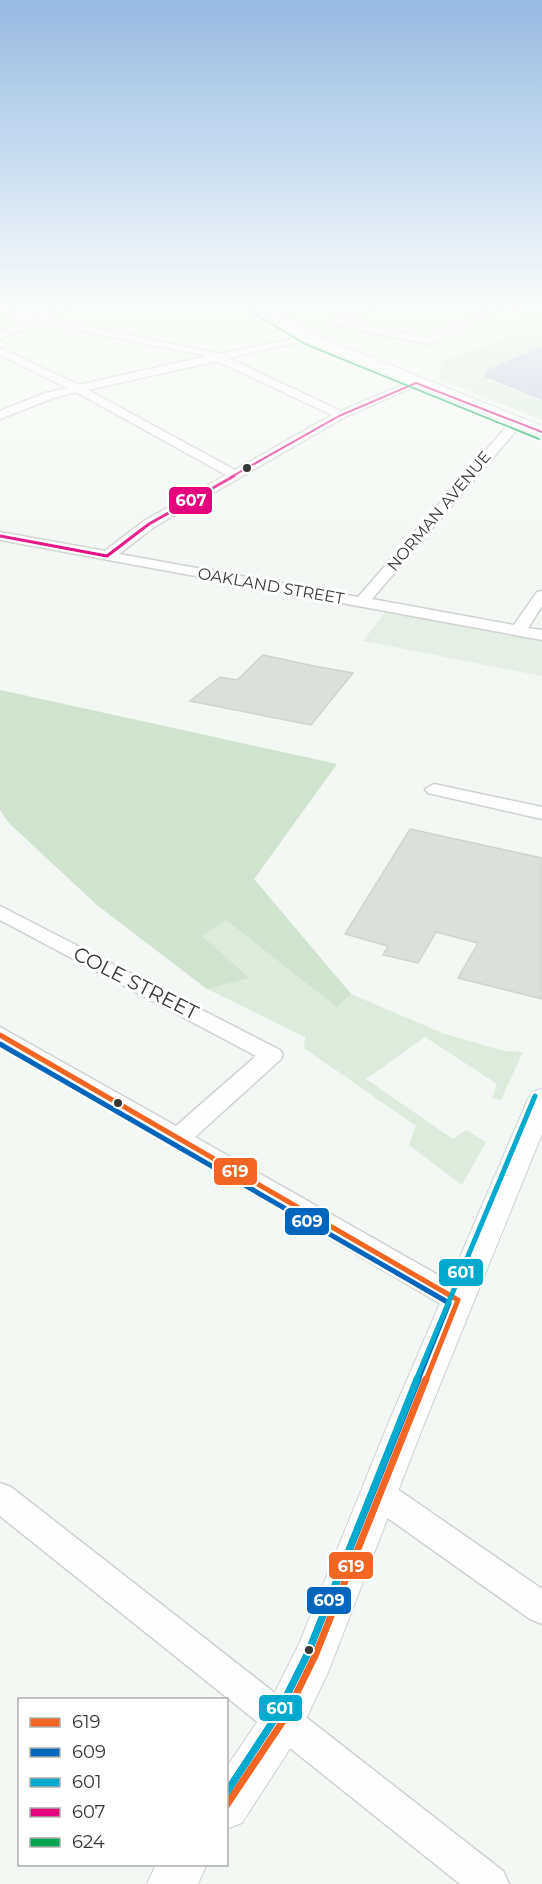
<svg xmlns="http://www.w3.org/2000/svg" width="542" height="1884" font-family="Montserrat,sans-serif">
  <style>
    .built { fill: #e6efe5 }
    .green { fill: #ddebdd }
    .forest { fill: #cfe3cf }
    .water { fill: #bbc3dc }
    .building { fill: #dce0dc; stroke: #d0d3d0; stroke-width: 1.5 }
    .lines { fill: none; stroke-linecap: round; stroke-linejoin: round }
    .minor-casing { stroke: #cfd2cf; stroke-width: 3 }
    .tertiary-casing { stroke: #cfd2cf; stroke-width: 2 }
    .primary-casing { stroke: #cfd2cf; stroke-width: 2 }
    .minor { fill: #fdfefd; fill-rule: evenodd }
    .tertiary { fill: #fdfefd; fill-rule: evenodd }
    .primary { fill: #fdfefd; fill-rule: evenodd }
    .bus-1-far1-casing { stroke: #fff; stroke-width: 10 }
    .bus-1-casing { stroke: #fff; stroke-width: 11 }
    .bus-2-far1-casing { stroke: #fff; stroke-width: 10 }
    .bus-2-casing { stroke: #fff; stroke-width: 11 }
    .bus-3-far1-casing { stroke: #fff; stroke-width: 10 }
    .bus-3-casing { stroke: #fff; stroke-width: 11 }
    .bus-4-far1-casing { stroke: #fff; stroke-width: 4.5 }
    .bus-4-casing { stroke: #fff; stroke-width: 6 }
    .bus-5-casing { stroke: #fff; stroke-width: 4.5 }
    .bus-1-far1 { stroke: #f26522; stroke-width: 5 }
    .bus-1 { stroke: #f26522; stroke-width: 7 }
    .bus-2-far1 { stroke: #0065bd; stroke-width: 5 }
    .bus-2 { stroke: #0065bd; stroke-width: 7 }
    .bus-3-far1 { stroke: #00a9ce; stroke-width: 5 }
    .bus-3 { stroke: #00a9ce; stroke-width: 7 }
    .bus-4-far1 { stroke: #e5007d; stroke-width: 2 }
    .bus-4 { stroke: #e5007d; stroke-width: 3 }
    .bus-5 { stroke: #00a651; stroke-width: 2 }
    .bus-dot { fill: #343733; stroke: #fff; stroke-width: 2 }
    .labels { text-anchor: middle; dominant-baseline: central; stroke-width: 6; stroke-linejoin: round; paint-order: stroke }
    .far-street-label { font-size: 16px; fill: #343733; stroke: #fff }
    .street-label { font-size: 20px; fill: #343733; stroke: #fff }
    .line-badge { stroke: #fff; stroke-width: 2 }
    .badge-label { font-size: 16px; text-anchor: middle; font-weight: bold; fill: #fff }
  </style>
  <rect width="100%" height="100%" fill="#f4f8f4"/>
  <path class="built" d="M 390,606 L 542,634 L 542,676 L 363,641 Z"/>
  <path class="green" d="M 542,324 L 542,347 L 484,373 L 490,381 L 542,400 L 542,420 L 439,379 L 441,362 Z
    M 0,690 L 337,764 L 254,879 L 351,994 L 445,1034 L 505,1051 L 523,1052 L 501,1100 L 492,1098 L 497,1084 L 425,1037 L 366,1079 L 453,1139 L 466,1130 L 486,1142 L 462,1185 L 409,1145 L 416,1126 L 304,1048 L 305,1037 L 207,989 L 97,905 L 9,823 L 0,810 Z"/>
  <path class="forest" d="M 0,690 L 337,764 L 254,879 L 351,994 L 337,1007 L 226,920 L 202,936 L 249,978 L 207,989 L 97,905 L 9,823 L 0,810 Z"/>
  <path class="water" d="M 542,347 L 542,400 L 485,377 L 484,373 L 489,369 Z"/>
  <path class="building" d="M 263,655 L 314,666 L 353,673 L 311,725 L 190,701 L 220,677 L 237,680 Z
    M 410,829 L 542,858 L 542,999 L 458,978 L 478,943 L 436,932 L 418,963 L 383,955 L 388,946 L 345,934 Z"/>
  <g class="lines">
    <g class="minor-casing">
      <path id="minor" d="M 64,305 L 78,305 L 50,318 L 219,354 L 312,335 L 312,339 L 228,358 L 341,411 L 412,381 L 422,383 L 343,418 L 154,527 L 119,554 L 358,597 L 513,419 L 517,418 L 523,422 L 521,425 L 372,599 L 514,625 L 537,592 L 542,591 L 542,606 L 528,628 L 542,630 L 542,640 L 0,540 L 0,532 L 105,551 L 144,521 L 226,475 L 76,392 L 53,398 L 0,419 L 0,411 L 45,393 L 67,388 L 0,355 L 0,348 L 79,385 L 207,356 L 40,323 L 0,339 L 0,332 L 28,321 L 0,316 L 0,310 L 38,316 ZM 217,361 L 332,415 L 235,470 L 88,390 Z
        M 363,305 L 377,305 L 343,321 L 427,338 L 496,305 L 509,305 L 428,344 L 325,323 Z
        M 434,784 L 542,807 L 542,819 L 428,793 L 425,789 Z
        M 0,906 L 280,1050 L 283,1055 L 280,1060 L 195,1137 L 468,1292 L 472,1300 L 468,1308 L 458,1311 L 448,1308 L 0,1045 L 0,1027 L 176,1126 L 256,1056 L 0,920 Z
        M 379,1480 L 390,1484 L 542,1589 L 542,1624 L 530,1619 L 368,1504 L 364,1494 L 368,1484 Z
        M 0,1483 L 11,1487 L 503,1871 L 509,1884 L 460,1884 L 0,1516 Z"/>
    </g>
    <g class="tertiary-casing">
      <path id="tertiary" d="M 498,305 L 522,305 L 542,309 L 542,317 Z
        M 542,1089 L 542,1134 L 424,1424 L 329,1670 L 298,1736 L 242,1823 L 226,1829 L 226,1768 L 268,1706 L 299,1644 L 388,1424 L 528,1099 L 532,1092 Z
        M 156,1864 L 207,1864 L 198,1884 L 147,1884 Z"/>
    </g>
    <g class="primary-casing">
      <path id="primary" d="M 247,305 L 265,305 L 313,334 L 542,426 L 542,437 L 303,340 Z"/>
    </g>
    <use href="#minor" class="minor"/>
    <use href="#tertiary" class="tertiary"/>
    <use href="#primary" class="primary"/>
    <g class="bus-1-far1-casing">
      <path id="bus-1-far1" d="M 0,1035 L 458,1300 L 426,1380"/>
    </g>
    <g class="bus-1-casing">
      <path id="bus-1" d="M 226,1806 L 283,1721 L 315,1656 L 426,1379"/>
    </g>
    <g class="bus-2-far1-casing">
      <path id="bus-2-far1" d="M 0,1044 L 449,1303 L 418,1380"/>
    </g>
    <g class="bus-2-casing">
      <path id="bus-2" d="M 226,1793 L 276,1717 L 308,1653 L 418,1379"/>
    </g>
    <g class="bus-3-far1-casing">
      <path id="bus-3-far1" d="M 416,1380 L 535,1096"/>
    </g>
    <g class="bus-3-casing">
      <path id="bus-3" d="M 226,1793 L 276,1717 L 308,1653 L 417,1379"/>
    </g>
    <g class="bus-4-far1-casing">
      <path id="bus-4-far1" d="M 231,477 L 339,416 L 416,383 L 542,432"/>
    </g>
    <g class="bus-4-casing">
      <path id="bus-4" d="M 0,536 L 107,556 L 149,524 L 234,476"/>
    </g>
    <g class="bus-5-casing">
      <path id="bus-5" d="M 250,311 L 305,344 L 539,439"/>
    </g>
    <use href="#bus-1-far1" class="bus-1-far1"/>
    <use href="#bus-1" class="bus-1"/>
    <use href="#bus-2-far1" class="bus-2-far1"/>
    <use href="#bus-2" class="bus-2"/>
    <use href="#bus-3-far1" class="bus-3-far1"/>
    <use href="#bus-3" class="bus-3"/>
    <use href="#bus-4-far1" class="bus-4-far1"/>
    <use href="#bus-4" class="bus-4"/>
    <use href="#bus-5" class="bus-5"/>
  </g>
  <linearGradient id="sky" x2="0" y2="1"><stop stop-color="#96bae3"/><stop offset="0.54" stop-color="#fafcfa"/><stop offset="1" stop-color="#fafcfa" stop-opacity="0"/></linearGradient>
  <rect width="542" height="569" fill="url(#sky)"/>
  <g class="bus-dot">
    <circle cx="247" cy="468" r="5"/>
    <circle cx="118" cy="1103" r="5"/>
    <circle cx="309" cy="1650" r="5"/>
  </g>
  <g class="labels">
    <g class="far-street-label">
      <text transform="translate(439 511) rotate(-50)">NORMAN AVENUE</text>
      <text transform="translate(271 586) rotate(10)">OAKLAND STREET</text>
    </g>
    <g class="street-label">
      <text transform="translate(136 983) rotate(27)">COLE STREET</text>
    </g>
  </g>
  <g class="line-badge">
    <rect x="168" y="486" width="45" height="29" rx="6" fill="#e5007d"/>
    <rect x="213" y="1157" width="45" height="29" rx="6" fill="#f26522"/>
    <rect x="284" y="1207" width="46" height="29" rx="6" fill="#0065bd"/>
    <rect x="438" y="1258" width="46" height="29" rx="6" fill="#00a9ce"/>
    <rect x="328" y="1551" width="46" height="29" rx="6" fill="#f26522"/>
    <rect x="306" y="1586" width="46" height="29" rx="6" fill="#0065bd"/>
    <rect x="258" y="1694" width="45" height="28" rx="6" fill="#00a9ce"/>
  </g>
  <g class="badge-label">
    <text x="191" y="506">607</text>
    <text x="235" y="1177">619</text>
    <text x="307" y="1227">609</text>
    <text x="461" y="1278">601</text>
    <text x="351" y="1572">619</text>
    <text x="329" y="1606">609</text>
    <text x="280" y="1714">601</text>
  </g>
  <rect x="18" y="1698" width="210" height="168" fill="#ffffff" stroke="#aeafad" stroke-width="1.5"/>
  <rect x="30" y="1718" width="30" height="9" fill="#f26522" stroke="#aeafad" stroke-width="1.5"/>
  <text x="72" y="1728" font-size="18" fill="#343733">619</text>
  <rect x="30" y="1748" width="30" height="9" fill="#0065bd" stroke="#aeafad" stroke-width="1.5"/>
  <text x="72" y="1758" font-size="18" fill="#343733">609</text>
  <rect x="30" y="1778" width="30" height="9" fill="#00a9ce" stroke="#aeafad" stroke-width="1.5"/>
  <text x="72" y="1788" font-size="18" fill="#343733">601</text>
  <rect x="30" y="1808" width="30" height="9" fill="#e5007d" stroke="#aeafad" stroke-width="1.5"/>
  <text x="72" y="1818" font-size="18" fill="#343733">607</text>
  <rect x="30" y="1838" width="30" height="9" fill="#00a651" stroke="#aeafad" stroke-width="1.5"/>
  <text x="72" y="1848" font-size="18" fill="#343733">624</text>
</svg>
